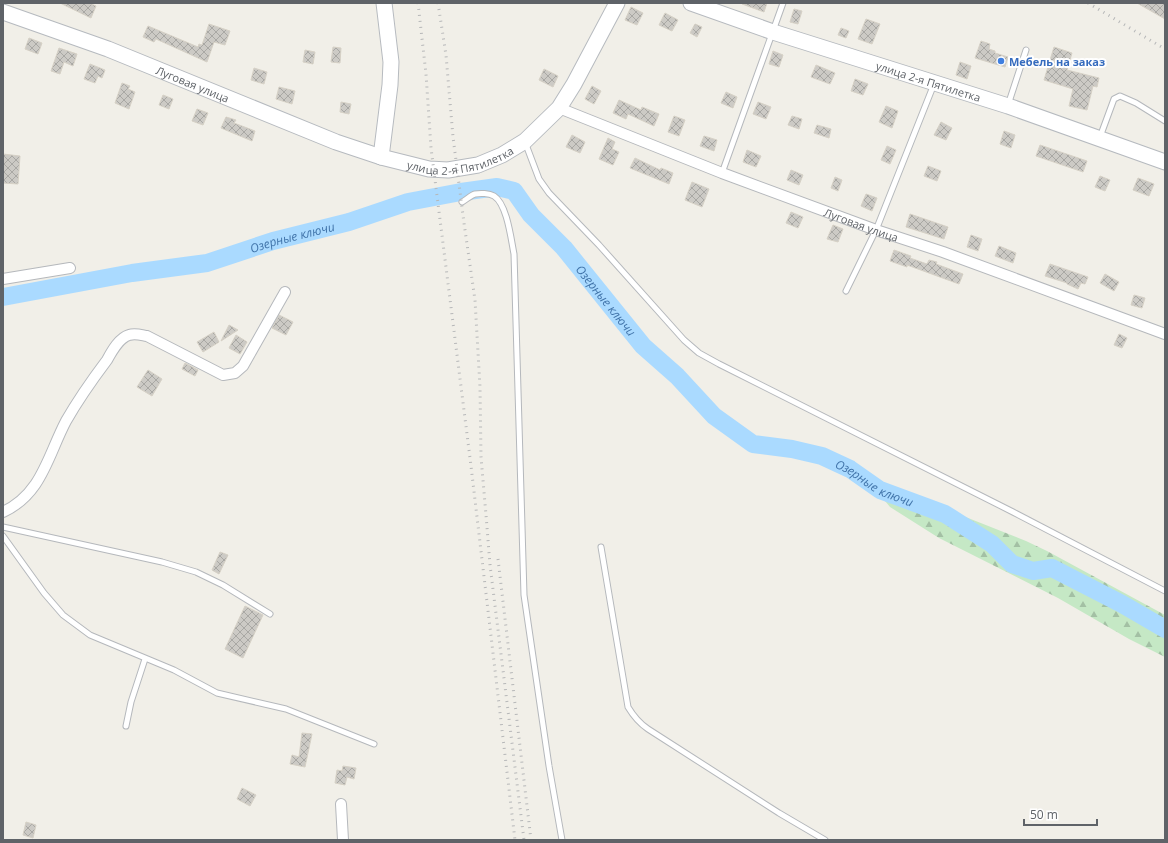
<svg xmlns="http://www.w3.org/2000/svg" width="1168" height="843" font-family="'Open Sans',sans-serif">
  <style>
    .forest { fill: url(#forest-firs) }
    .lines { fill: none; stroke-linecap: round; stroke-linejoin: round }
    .river { stroke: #aadaff; stroke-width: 18 }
    .building { fill: url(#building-cross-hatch); stroke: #d6d1c6 }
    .lane-casing { stroke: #b5b8bc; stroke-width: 7 }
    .street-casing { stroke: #b5b8bc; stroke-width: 12 }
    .secondary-casing { stroke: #b6babf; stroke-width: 17 }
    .lane { stroke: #fff; stroke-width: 5 }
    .street { stroke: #fff; stroke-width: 10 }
    .secondary { stroke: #fff; stroke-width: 15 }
    .rail { stroke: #b6b7b8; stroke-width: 3; stroke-dasharray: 1 5; stroke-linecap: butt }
    .shop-dot { fill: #3f7fe0; stroke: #fff; stroke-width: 1.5 }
    .labels { text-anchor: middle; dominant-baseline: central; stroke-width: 4; stroke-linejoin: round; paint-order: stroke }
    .shop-label { font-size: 11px; font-weight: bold; fill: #366cbe; stroke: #fff; text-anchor: start }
    .street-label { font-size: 11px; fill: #5f6368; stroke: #fff }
    .water-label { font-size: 12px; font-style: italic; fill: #4174aa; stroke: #fff }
  </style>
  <defs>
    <pattern id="forest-firs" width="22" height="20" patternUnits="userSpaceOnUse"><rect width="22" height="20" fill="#c5e8c5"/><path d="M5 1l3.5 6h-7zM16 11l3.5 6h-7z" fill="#a3c0a4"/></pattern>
    <pattern id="building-cross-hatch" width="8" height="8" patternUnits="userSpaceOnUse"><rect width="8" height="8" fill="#cccac5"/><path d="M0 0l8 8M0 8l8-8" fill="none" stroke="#a9a8a4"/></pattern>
  </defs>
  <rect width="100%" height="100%" fill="#f1efe8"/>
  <path class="forest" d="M 890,487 L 1026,541 L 1047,551 L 1165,615 L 1165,657 L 1129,639 L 1058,598 L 939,538 L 890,507 L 881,496 L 883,489 Z"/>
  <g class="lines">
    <path class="river" id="s1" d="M 3,297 L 132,273 L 207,263 L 273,241 L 349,222 L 408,202 L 461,192 L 497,187 L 514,191 L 531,215 L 564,248 L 643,346 L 677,376 L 714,416 L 753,444 L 792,449 L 822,456 L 850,469 L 880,490 L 945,514 L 992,544 L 1012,564 L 1033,571 L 1052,568 L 1122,604 L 1165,629"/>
  </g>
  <path class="building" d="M 60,3 L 89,3 L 96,6 L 91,18 Z
    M 742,3 L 767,3 L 764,12 L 742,4 Z
    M 1137,3 L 1165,3 L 1165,19 Z
    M 631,7 L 643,13 L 637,25 L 625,20 Z
    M 794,9 L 802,11 L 798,24 L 790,22 Z
    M 665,13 L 678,20 L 672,31 L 659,25 Z
    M 866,19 L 880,24 L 872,44 L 858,39 Z
    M 209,24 L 230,31 L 225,45 L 214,42 L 207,62 L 156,39 L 154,42 L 143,37 L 148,26 L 198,47 L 199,44 L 202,45 Z
    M 695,24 L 702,27 L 697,37 L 690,33 Z
    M 841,28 L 849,31 L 846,38 L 838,35 Z
    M 29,38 L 42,43 L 38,54 L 25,49 Z
    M 981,41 L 990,44 L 989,49 L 995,51 L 995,53 L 1008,57 L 1005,67 L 975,58 Z
    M 333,47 L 341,48 L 340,63 L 331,62 Z
    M 1054,47 L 1072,53 L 1067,70 L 1099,78 L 1097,87 L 1093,86 L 1087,110 L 1069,106 L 1073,89 L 1044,80 Z
    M 59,48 L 77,54 L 73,66 L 64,62 L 60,74 L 51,71 Z
    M 305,50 L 315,52 L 313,64 L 303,62 Z
    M 773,51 L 783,55 L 779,67 L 769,64 Z
    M 960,62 L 971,66 L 967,79 L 956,75 Z
    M 90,64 L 105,70 L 102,78 L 98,76 L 95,83 L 84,79 Z
    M 816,65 L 835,73 L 830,84 L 811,77 Z
    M 254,68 L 267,72 L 264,84 L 251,80 Z
    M 544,69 L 558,76 L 553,87 L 539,80 Z
    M 855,79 L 868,84 L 863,95 L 851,91 Z
    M 122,83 L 130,86 L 128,89 L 135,92 L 129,109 L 115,103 Z
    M 592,86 L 601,91 L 594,104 L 585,99 Z
    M 279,87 L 295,91 L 292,104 L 276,99 Z
    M 726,92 L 737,97 L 733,108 L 721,103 Z
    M 163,95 L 173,99 L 169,109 L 159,105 Z
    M 619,100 L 641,110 L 642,107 L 659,114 L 654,126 L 628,114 L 626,119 L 613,113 Z
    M 341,102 L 351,104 L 349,114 L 340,112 Z
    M 758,102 L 771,107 L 766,119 L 753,114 Z
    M 886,106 L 898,111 L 892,128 L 879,122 Z
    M 197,109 L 208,113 L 203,125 L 192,121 Z
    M 674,116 L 685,120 L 679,136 L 668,132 Z
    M 792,116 L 802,119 L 799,129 L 788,125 Z
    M 226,117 L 236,120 L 234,123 L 255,131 L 252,141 L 221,128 Z
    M 941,122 L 952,128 L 946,140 L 934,135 Z
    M 817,125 L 831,129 L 829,138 L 814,133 Z
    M 1004,131 L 1015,135 L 1011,148 L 1000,144 Z
    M 572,135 L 585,142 L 580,153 L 566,147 Z
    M 704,136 L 717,140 L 714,151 L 700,146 Z
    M 608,138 L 615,142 L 612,149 L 619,152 L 613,165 L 599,159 Z
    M 1040,145 L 1087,161 L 1083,172 L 1036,156 Z
    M 887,146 L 896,150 L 890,164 L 881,160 Z
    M 747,150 L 761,156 L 756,167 L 743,162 Z
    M 3,154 L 20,156 L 18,184 L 3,183 Z
    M 635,158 L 660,170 L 661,168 L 673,173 L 669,184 L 630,168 Z
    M 928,166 L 941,171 L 937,181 L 924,176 Z
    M 791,170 L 803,175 L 799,185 L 787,180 Z
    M 1100,176 L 1110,180 L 1105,191 L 1095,187 Z
    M 835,177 L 842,180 L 838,191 L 831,188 Z
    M 1138,178 L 1154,184 L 1149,196 L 1133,190 Z
    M 692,182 L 709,189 L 702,207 L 685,200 Z
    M 866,194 L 877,198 L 872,211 L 861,206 Z
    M 791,212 L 803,217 L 798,228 L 786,223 Z
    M 910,214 L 948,227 L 944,239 L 906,227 Z
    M 833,225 L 843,229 L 838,242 L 827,239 Z
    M 971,235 L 982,239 L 978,251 L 967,247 Z
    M 999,246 L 1016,253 L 1013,263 L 995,256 Z
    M 894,250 L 911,256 L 910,258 L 927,264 L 929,260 L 937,262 L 936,264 L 963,274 L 959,284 L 907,265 L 907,267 L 890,261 Z
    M 1050,264 L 1088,277 L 1085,284 L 1081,283 L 1078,289 L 1067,284 L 1067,283 L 1045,276 Z
    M 1105,274 L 1119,282 L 1114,291 L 1100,283 Z
    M 1134,295 L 1145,298 L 1142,308 L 1131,305 Z
    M 279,315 L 293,322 L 286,335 L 272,328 Z
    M 229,325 L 238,330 L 221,341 Z
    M 214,332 L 219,342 L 203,352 L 197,342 Z
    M 1119,334 L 1127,338 L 1122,348 L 1114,345 Z
    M 236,335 L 247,342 L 240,354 L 229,348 Z
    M 185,363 L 198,370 L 195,376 L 182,369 Z
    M 148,370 L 162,379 L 152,396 L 137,387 Z
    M 220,552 L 228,555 L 219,574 L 212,570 Z
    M 245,606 L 263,615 L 243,658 L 225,649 Z
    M 302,733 L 312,734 L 305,767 L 290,764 L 292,755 L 299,757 Z
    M 343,766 L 356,768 L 354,779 L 347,777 L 345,785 L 335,783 L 337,770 L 342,771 Z
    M 242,788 L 256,795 L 250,806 L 237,799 Z
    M 26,822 L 36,825 L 33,838 L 23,835 Z"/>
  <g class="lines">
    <g class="lane-casing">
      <path id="lane" d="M 1008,105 L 1026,50
        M 1100,137 L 1114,99 L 1120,96 L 1136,103 L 1165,121
        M 525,142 L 539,179 L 549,193 L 599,245 L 684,340 L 699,353 L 719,364 L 1013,512 L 1165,591
        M 722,173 L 783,3
        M 462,202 C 466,200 471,195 475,194 C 480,193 489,193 494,196 C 507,204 511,239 514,254 L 524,595 L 549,766 L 562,840
        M 846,291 L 876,230 L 934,84
        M 3,527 L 162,562 L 196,572 L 223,585 L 270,614
        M 3,536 L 44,593 L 63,615 L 90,635 L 174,670 L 217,693 L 286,709 L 374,744
        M 601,547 L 628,707 C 634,717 639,723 648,729 L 779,813 L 825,840
        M 126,726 L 131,702 L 145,659"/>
    </g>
    <g class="street-casing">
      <g id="street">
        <path id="s2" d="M 559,108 L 722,173 L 876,230 L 943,252 L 1165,334"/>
        <path d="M 3,279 L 70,268"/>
        <path d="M 3,512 C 42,494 48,455 66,421 C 78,400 92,380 107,360 C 112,351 119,338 129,335 C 135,333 141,335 147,336 L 223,375 L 235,373 L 243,366 L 285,292"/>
        <path d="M 341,804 L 343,840"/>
      </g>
    </g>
    <g class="secondary-casing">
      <g id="secondary">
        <path id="s3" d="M 691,3 L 773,32 L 1008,106 L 1165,162"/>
        <path id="s4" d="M 3,12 L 108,49 L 336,142 L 381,157 L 429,169 L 448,170 L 478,165 L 502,155 L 525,141 L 559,108 L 574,84 L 617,3"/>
        <path d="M 381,157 L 390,85 L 391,62 L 384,3"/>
      </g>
    </g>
    <use href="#lane" class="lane"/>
    <use href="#street" class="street"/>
    <use href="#secondary" class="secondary"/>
    <path class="rail" d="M 418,3 L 426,74 L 431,148 L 471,466 L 515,840
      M 438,3 L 446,55 L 453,137 L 464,223 L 475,300 L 480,387 L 481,457 L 486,515 L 490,565 L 524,840
      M 1088,3 L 1165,49
      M 498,559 L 531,840"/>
  </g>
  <circle class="shop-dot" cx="1001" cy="61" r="4"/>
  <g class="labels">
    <g class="shop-label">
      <text x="1009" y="61">Мебель на заказ</text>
    </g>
    <g class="street-label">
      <text stroke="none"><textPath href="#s3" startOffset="250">улица 2-я Пятилетка</textPath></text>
      <text stroke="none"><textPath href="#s4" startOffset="203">Луговая улица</textPath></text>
      <text stroke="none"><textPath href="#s4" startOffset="487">улица 2-я Пятилетка</textPath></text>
      <text stroke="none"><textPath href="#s2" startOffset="324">Луговая улица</textPath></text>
    </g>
    <g class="water-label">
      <text stroke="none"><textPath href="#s1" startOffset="296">Озерные ключи</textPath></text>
      <text stroke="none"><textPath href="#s1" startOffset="668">Озерные ключи</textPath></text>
      <text stroke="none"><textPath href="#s1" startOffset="1004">Озерные ключи</textPath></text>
    </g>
  </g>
  <rect width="1168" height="843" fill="none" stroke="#5f6368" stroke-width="8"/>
  <path d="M1024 819v6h73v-6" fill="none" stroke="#5f6368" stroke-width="2"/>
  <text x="1030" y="819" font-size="12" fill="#5f6368" stroke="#ffffff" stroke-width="3" paint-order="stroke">50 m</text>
</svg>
